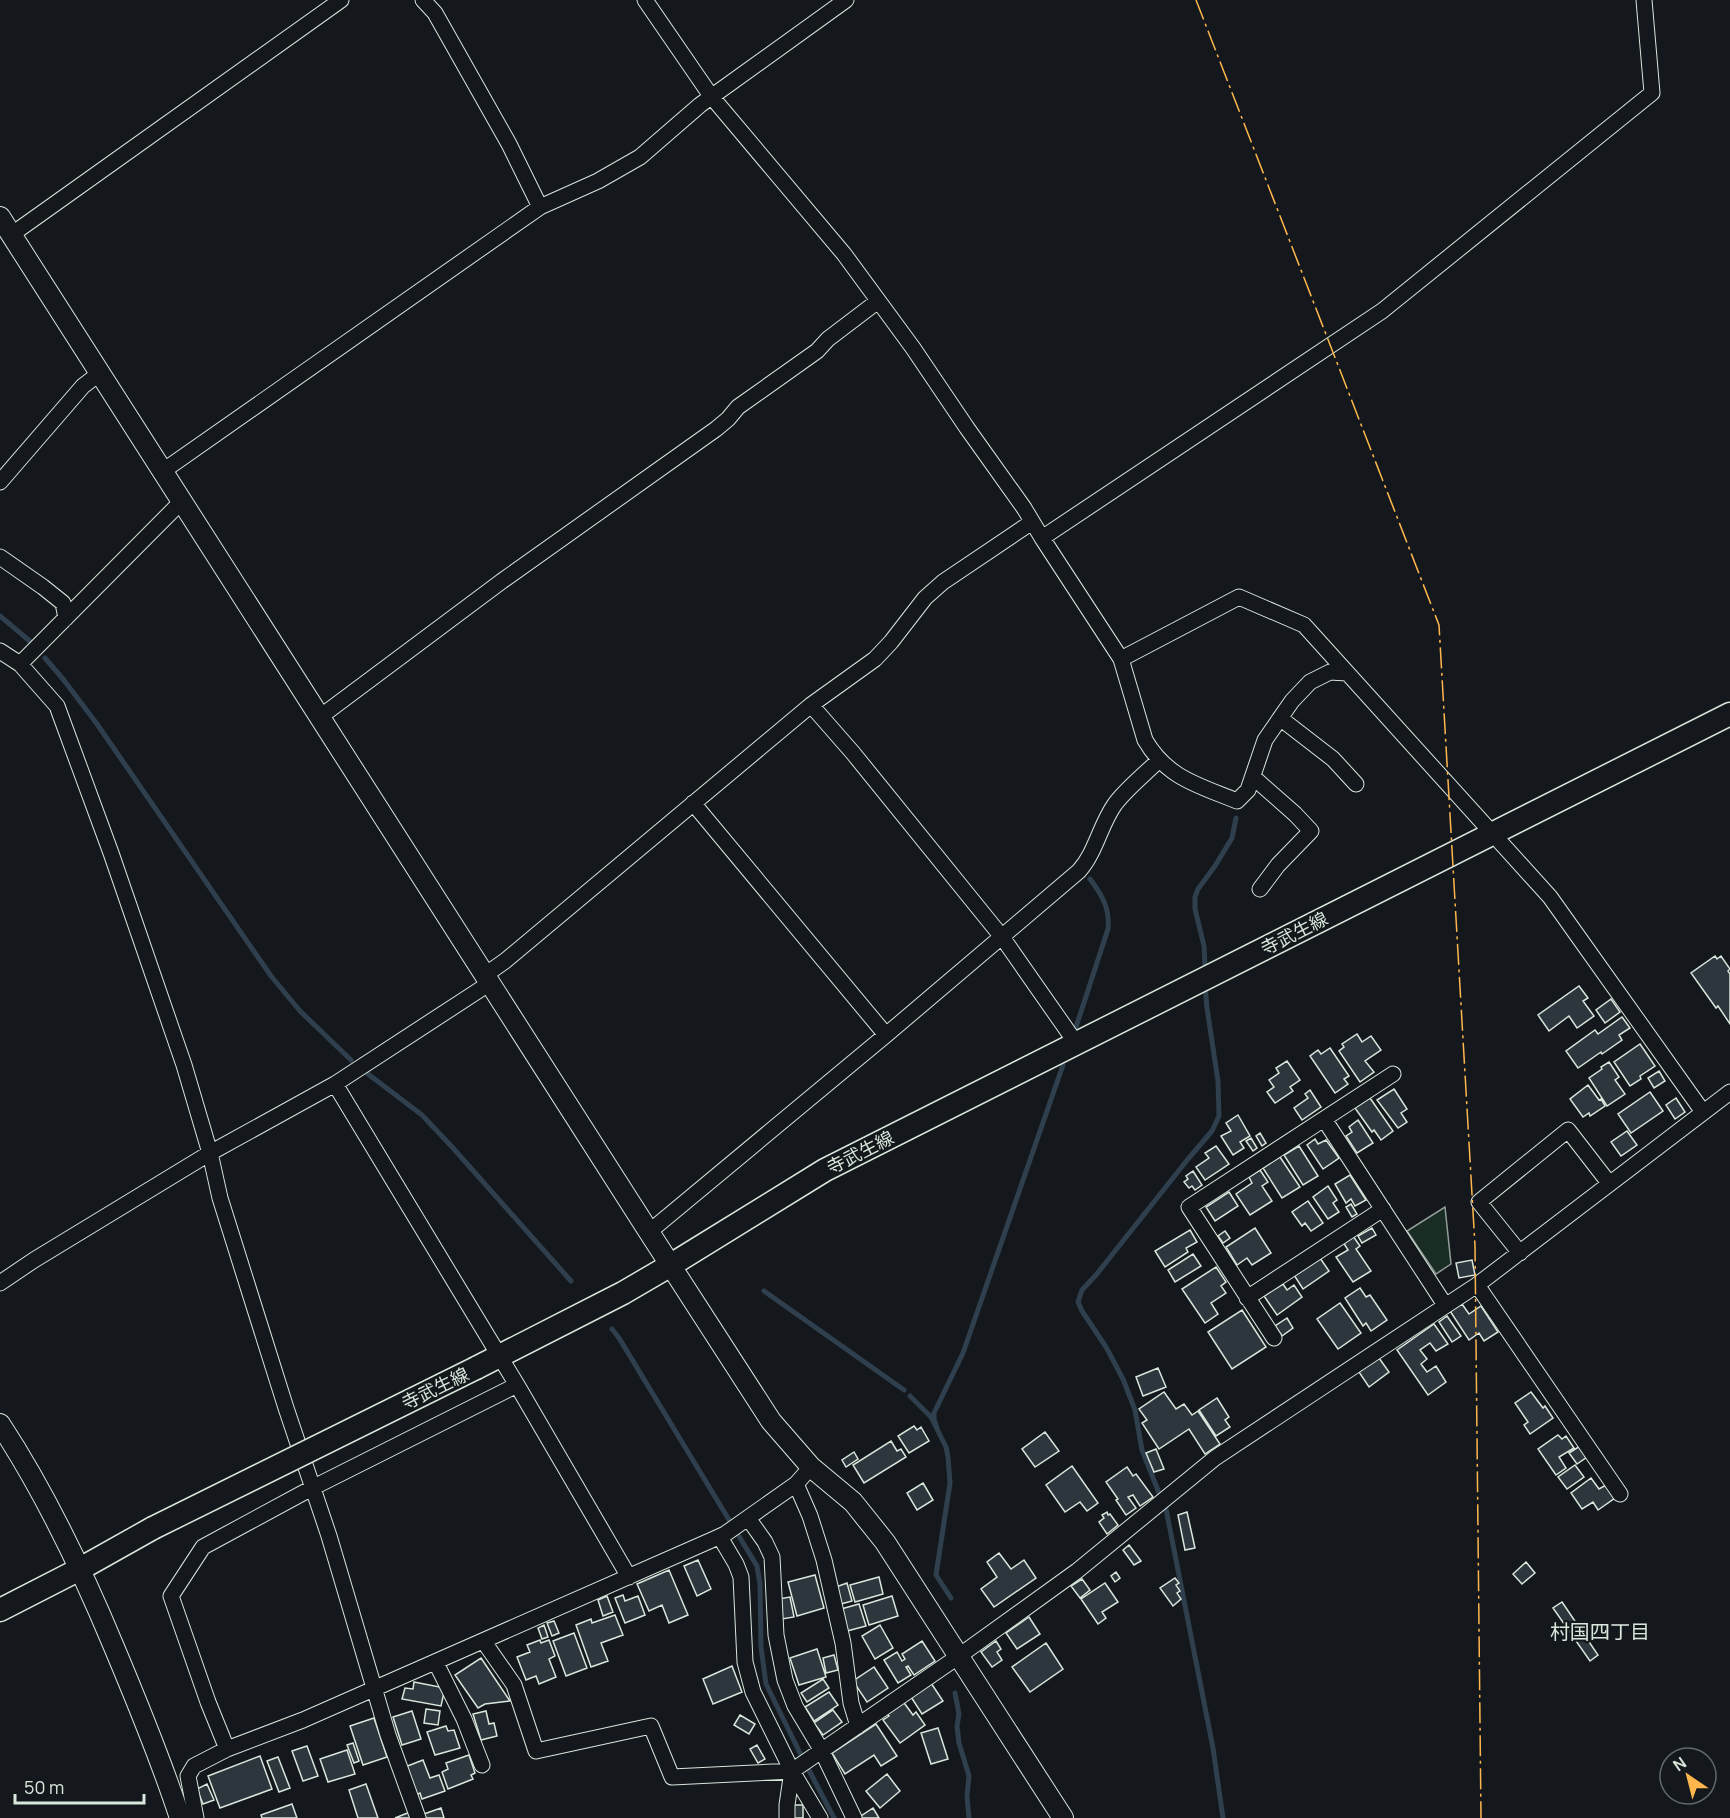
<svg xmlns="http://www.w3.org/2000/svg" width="1730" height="1818" font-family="Manrope,'Noto Sans JP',sans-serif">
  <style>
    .green { fill: #1a2d24; stroke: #939e99; stroke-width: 1.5 }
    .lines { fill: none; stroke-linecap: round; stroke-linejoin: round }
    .stream { stroke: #2f3f4d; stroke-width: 5 }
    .building { fill: #2c363c; stroke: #d8e6dc; stroke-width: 1.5 }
    .minor-casing { stroke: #d8e6dc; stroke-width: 17 }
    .tertiary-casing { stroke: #d8e6dc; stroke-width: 22 }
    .secondary-casing { stroke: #d8e6dc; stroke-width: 25 }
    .minor { stroke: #14181c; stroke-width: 15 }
    .tertiary { stroke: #14181c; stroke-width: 20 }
    .secondary { stroke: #14181c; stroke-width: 22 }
    .secondary-bridge-casing { stroke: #d8e6dc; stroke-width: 25; stroke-linecap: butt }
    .secondary-bridge { stroke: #14181c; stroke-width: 22 }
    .power { stroke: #ffb74d; stroke-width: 1.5; stroke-dasharray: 21 4.5 3 4.5; stroke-linecap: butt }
    .labels { text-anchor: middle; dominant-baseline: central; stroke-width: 4.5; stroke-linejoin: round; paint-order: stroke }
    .street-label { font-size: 18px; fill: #d8e6dc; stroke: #14181c }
    .neighbourhood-label { font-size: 20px; fill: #d8e6dc; stroke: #14181c }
  </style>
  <rect width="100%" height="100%" fill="#14181c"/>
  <path class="green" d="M 1445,1207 L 1451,1264 L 1436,1274 L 1407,1231 Z"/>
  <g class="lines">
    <path class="stream" d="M 0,616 L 32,643
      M 45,658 L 63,679 L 97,724 L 271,976 L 300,1011 L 351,1060
      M 1205,966 L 1204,946 L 1195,909 L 1195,897 L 1198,889 L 1215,866 L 1232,838 L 1236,818
      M 1076,1027 L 1108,929 C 1110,908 1102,895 1090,879
      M 368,1074 L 422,1115 L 453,1148 L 571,1281
      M 764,1291 L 904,1390
      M 612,1329 L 619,1338 L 757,1566 L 760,1584 L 761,1647 L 766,1684 L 801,1755 L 834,1818
      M 910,1396 L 931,1417 L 946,1447 L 948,1457 L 950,1483 L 936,1575 L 951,1598
      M 937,1428 L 934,1419 L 934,1413 L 963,1353 L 1063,1065
      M 1159,1493 L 1142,1450 L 1135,1410 L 1123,1379 L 1106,1347 L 1082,1311 L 1078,1302 L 1082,1290 L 1096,1275 L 1188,1159 L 1212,1131 L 1219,1116 L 1218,1081 L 1207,1008 L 1205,985
      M 1166,1509 L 1213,1748 L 1223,1818
      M 955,1693 L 959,1714 L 957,1726 L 959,1743 L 969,1776 L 967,1796 L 969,1818"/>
  </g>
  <path class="building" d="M 1715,956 L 1717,959 L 1721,956 L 1730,969 L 1728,971 L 1730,974 L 1730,1024 L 1718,1006 L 1716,1008 L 1691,973 Z
    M 1579,986 L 1588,998 L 1583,1001 L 1594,1016 L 1577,1028 L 1569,1016 L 1549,1031 L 1538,1015 Z
    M 1611,999 L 1620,1012 L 1605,1023 L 1596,1010 Z
    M 1622,1017 L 1630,1028 L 1619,1035 L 1622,1040 L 1602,1054 L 1601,1052 L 1578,1068 L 1566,1051 L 1595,1030 L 1598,1034 Z
    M 1357,1034 L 1362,1042 L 1371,1036 L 1381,1050 L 1365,1061 L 1374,1072 L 1360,1082 L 1339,1051 L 1344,1047 L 1342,1044 Z
    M 1640,1044 L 1655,1066 L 1640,1076 L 1641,1079 L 1630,1086 L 1614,1062 Z
    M 1330,1048 L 1349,1076 L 1344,1079 L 1348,1084 L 1335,1093 L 1310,1056 L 1318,1050 L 1321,1054 Z
    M 1287,1061 L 1300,1080 L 1290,1087 L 1293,1091 L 1275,1103 L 1267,1092 L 1274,1087 L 1269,1080 L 1279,1073 L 1276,1068 Z
    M 1609,1062 L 1619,1077 L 1615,1080 L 1625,1094 L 1607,1106 L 1589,1078 L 1602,1069 L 1601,1067 Z
    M 1659,1071 L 1665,1081 L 1654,1088 L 1648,1078 Z
    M 1588,1085 L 1599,1100 L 1601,1099 L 1605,1106 L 1590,1116 L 1589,1113 L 1583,1117 L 1570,1099 Z
    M 1394,1089 L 1407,1109 L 1401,1113 L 1407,1122 L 1398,1128 L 1377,1100 Z
    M 1310,1090 L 1321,1107 L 1302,1120 L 1294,1108 L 1308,1098 L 1305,1094 Z
    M 1650,1092 L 1663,1111 L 1631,1133 L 1618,1114 Z
    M 1370,1098 L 1393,1131 L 1381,1140 L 1374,1130 L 1372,1132 L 1355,1108 Z
    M 1676,1098 L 1685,1112 L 1675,1119 L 1666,1105 Z
    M 1238,1115 L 1250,1136 L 1240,1142 L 1244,1148 L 1233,1155 L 1221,1136 L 1231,1131 L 1226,1123 Z
    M 1358,1120 L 1373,1143 L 1357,1153 L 1346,1136 L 1352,1132 L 1349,1127 Z
    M 1627,1131 L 1637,1145 L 1621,1156 L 1611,1142 Z
    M 1260,1133 L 1266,1143 L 1262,1146 L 1256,1136 Z
    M 1251,1138 L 1257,1148 L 1253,1151 L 1246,1141 Z
    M 1315,1139 L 1318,1144 L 1326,1140 L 1339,1158 L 1323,1169 L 1307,1145 Z
    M 1216,1146 L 1229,1164 L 1205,1180 L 1196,1167 L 1209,1158 L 1205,1153 Z
    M 1299,1146 L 1318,1176 L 1303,1185 L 1284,1155 Z
    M 1280,1157 L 1300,1187 L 1282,1198 L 1263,1168 Z
    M 1260,1170 L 1268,1182 L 1262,1186 L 1272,1201 L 1250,1215 L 1236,1194 L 1252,1183 L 1249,1177 Z
    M 1193,1171 L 1202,1185 L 1195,1190 L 1192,1186 L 1189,1188 L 1184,1182 L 1188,1179 L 1186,1176 Z
    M 1350,1175 L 1366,1200 L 1355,1206 L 1351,1199 L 1346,1203 L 1335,1184 Z
    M 1328,1186 L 1337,1200 L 1333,1203 L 1339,1212 L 1328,1219 L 1313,1197 Z
    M 1229,1192 L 1238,1206 L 1215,1221 L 1206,1207 Z
    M 1308,1201 L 1323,1223 L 1311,1231 L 1305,1223 L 1302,1226 L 1292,1212 Z
    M 1351,1204 L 1357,1214 L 1352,1217 L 1346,1207 Z
    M 1255,1228 L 1271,1253 L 1252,1265 L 1247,1258 L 1237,1265 L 1226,1247 Z
    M 1372,1228 L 1376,1235 L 1362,1243 L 1358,1236 Z
    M 1190,1230 L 1197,1242 L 1186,1248 L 1188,1252 L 1165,1267 L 1155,1251 Z
    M 1225,1231 L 1230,1238 L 1223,1243 L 1218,1236 Z
    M 1353,1236 L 1360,1246 L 1356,1249 L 1371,1271 L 1353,1282 L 1336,1257 L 1348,1250 L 1343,1242 Z
    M 1193,1254 L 1201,1266 L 1175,1282 L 1168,1270 Z
    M 1320,1258 L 1329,1271 L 1303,1289 L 1294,1275 Z
    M 1472,1260 L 1475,1275 L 1459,1278 L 1456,1263 Z
    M 1216,1267 L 1226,1282 L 1221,1286 L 1226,1293 L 1211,1303 L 1218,1314 L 1205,1323 L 1182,1289 Z
    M 1283,1284 L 1287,1290 L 1294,1285 L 1302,1297 L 1277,1315 L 1264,1296 Z
    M 1360,1288 L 1366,1297 L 1370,1295 L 1387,1320 L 1371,1331 L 1366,1323 L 1363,1326 L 1345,1298 Z
    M 1340,1303 L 1361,1333 L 1338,1349 L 1317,1319 Z
    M 1462,1304 L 1469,1314 L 1481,1306 L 1498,1332 L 1484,1341 L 1479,1333 L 1469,1340 L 1450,1311 Z
    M 1242,1310 L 1266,1347 L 1232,1369 L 1208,1332 Z
    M 1447,1316 L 1461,1336 L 1452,1342 L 1439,1322 Z
    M 1287,1318 L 1293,1328 L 1282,1336 L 1275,1326 Z
    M 1434,1324 L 1448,1344 L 1436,1351 L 1430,1343 L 1420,1350 L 1427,1359 L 1421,1364 L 1427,1372 L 1436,1366 L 1446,1382 L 1428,1395 L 1397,1350 Z
    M 1379,1358 L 1389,1372 L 1369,1387 L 1359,1372 Z
    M 1158,1368 L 1166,1387 L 1143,1396 L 1136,1377 Z
    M 1164,1392 L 1176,1409 L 1184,1404 L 1192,1415 L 1198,1411 L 1220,1444 L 1205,1454 L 1189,1429 L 1159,1449 L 1142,1423 L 1147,1420 L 1139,1409 Z
    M 1531,1392 L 1543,1408 L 1545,1406 L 1553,1418 L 1530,1434 L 1524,1425 L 1528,1422 L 1515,1403 Z
    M 1217,1398 L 1229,1417 L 1225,1420 L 1230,1427 L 1216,1436 L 1199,1410 Z
    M 914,1426 L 917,1430 L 921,1427 L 929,1441 L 909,1453 L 898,1436 Z
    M 1045,1432 L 1059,1451 L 1035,1467 L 1022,1449 Z
    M 1558,1435 L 1562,1439 L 1566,1436 L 1574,1448 L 1559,1457 L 1566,1468 L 1556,1475 L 1538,1449 Z
    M 891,1441 L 897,1451 L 901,1449 L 906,1457 L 864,1483 L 853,1465 Z
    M 1580,1446 L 1587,1457 L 1577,1464 L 1569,1453 Z
    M 1156,1449 L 1164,1469 L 1154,1472 L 1146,1453 Z
    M 854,1452 L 858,1459 L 846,1467 L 842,1460 Z
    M 1575,1465 L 1584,1477 L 1567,1489 L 1558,1477 Z
    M 1072,1466 L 1098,1503 L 1087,1511 L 1080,1502 L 1065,1512 L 1046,1485 Z
    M 1127,1467 L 1133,1476 L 1136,1474 L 1153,1497 L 1140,1506 L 1133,1495 L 1128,1497 L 1136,1508 L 1126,1515 L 1116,1500 L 1118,1499 L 1106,1482 Z
    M 1591,1478 L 1599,1489 L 1606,1485 L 1615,1498 L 1598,1510 L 1593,1502 L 1582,1509 L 1571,1493 Z
    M 923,1483 L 933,1500 L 917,1510 L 907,1493 Z
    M 1107,1512 L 1108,1515 L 1110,1514 L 1118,1525 L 1107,1534 L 1099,1522 L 1104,1518 L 1102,1515 Z
    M 1187,1512 L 1195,1548 L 1185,1550 L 1178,1515 Z
    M 1129,1545 L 1141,1561 L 1134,1565 L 1123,1550 Z
    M 999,1553 L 1011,1569 L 1024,1560 L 1036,1578 L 994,1607 L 981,1589 L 997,1577 L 987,1562 Z
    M 698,1560 L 711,1589 L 697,1596 L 684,1566 Z
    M 1526,1562 L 1535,1573 L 1522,1584 L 1513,1574 Z
    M 669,1570 L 688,1615 L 669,1623 L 662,1605 L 649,1611 L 637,1584 Z
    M 1116,1572 L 1120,1578 L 1115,1582 L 1111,1576 Z
    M 815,1575 L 824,1608 L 797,1616 L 788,1582 Z
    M 879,1577 L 883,1594 L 855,1602 L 850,1585 Z
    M 1175,1578 L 1179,1583 L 1176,1585 L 1180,1591 L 1177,1593 L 1181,1599 L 1173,1606 L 1160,1588 Z
    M 1082,1579 L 1090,1590 L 1080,1598 L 1071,1586 Z
    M 847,1583 L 852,1601 L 841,1604 L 836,1587 Z
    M 1105,1583 L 1118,1602 L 1102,1612 L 1106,1618 L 1098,1624 L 1081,1599 Z
    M 623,1595 L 625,1601 L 638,1596 L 645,1615 L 625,1623 L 615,1598 Z
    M 607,1596 L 613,1612 L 603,1616 L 598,1600 Z
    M 892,1596 L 898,1616 L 869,1625 L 863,1605 Z
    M 790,1597 L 794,1617 L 782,1619 L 778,1599 Z
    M 1562,1602 L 1598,1655 L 1590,1661 L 1553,1608 Z
    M 859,1604 L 866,1626 L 847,1631 L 841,1609 Z
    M 615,1615 L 623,1635 L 601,1643 L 608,1661 L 591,1667 L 576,1625 L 591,1619 L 592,1623 Z
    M 1029,1617 L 1040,1634 L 1017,1649 L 1006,1633 Z
    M 554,1621 L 559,1633 L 552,1636 L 547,1623 Z
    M 544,1625 L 548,1637 L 542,1639 L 538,1628 Z
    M 880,1625 L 893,1648 L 875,1659 L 862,1636 Z
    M 574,1633 L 587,1668 L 566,1676 L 553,1641 Z
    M 540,1640 L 541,1643 L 549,1640 L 555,1656 L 549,1659 L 556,1677 L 539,1684 L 536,1676 L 526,1680 L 517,1657 L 530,1652 L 527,1645 Z
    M 922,1641 L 935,1661 L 914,1675 L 908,1666 L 906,1667 L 911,1675 L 898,1683 L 884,1660 L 897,1652 L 902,1661 L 905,1659 L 902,1654 Z
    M 996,1641 L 1001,1649 L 997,1652 L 1002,1660 L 992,1667 L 981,1652 Z
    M 1046,1643 L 1063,1669 L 1030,1692 L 1012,1667 Z
    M 817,1649 L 826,1677 L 799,1685 L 790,1658 Z
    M 834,1655 L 838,1670 L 826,1673 L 823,1658 Z
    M 481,1658 L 510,1701 L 485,1704 L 478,1708 L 455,1675 Z
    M 732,1666 L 742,1692 L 713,1704 L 703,1679 Z
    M 874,1667 L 888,1688 L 867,1702 L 853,1681 Z
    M 823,1679 L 829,1688 L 807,1702 L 801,1693 Z
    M 414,1682 L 445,1688 L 441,1706 L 402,1699 L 405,1688 L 413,1689 Z
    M 931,1683 L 943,1701 L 922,1714 L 911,1697 Z
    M 829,1692 L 838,1705 L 814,1721 L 805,1707 Z
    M 902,1700 L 913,1715 L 916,1712 L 925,1725 L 900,1743 L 883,1720 L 889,1716 L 885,1712 Z
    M 426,1709 L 440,1711 L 438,1725 L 424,1723 Z
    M 833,1710 L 842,1722 L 823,1735 L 814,1723 Z
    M 412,1711 L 421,1739 L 402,1745 L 393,1717 Z
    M 486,1711 L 489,1724 L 494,1723 L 497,1736 L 481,1740 L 473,1714 Z
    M 740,1715 L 755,1724 L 749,1734 L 734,1725 Z
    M 374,1718 L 387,1757 L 363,1765 L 350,1726 Z
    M 876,1724 L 897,1756 L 881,1766 L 874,1755 L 845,1774 L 832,1753 Z
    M 446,1726 L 448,1731 L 454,1730 L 460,1748 L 435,1755 L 427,1732 Z
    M 938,1728 L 948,1759 L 931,1764 L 921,1733 Z
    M 353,1743 L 359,1761 L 354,1763 L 347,1745 Z
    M 757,1745 L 765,1759 L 758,1763 L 750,1749 Z
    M 307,1746 L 318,1776 L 303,1781 L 292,1751 Z
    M 347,1750 L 355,1774 L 328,1782 L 320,1759 Z
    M 469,1755 L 475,1773 L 471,1775 L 473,1779 L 448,1789 L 442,1772 L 448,1769 L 446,1763 Z
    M 260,1756 L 272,1789 L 220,1808 L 208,1776 Z
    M 278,1757 L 290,1788 L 279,1792 L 267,1761 Z
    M 423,1760 L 430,1778 L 439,1775 L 445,1791 L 422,1799 L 420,1793 L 416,1795 L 405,1767 Z
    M 887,1774 L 900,1791 L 880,1808 L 866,1791 Z
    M 207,1784 L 214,1800 L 203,1804 L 197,1789 Z
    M 366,1784 L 378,1818 L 358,1818 L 349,1790 Z
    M 292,1804 L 297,1818 L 262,1818 L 261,1815 Z
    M 792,1805 L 803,1805 L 803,1818 L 792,1818 Z
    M 441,1808 L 444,1818 L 426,1818 L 424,1814 Z
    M 873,1808 L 879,1818 L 862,1818 L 861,1816 Z
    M 410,1812 L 412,1818 L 395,1818 Z"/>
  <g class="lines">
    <g class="minor-casing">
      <path id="minor" d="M 423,0 L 435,13 L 509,144 L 540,207
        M 645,0 L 711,96 L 844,254 L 913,348 L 967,428 L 1024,508 L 1042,538 L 1121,659 L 1145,740 C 1167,778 1198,785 1237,801 L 1248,790 L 1265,740 L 1292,701 L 1310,682 L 1330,672 L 1347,673
        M 11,235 L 341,0
        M 163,471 L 540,207 L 598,181 L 640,157 L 700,105 L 846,0
        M 0,482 L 83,386 L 100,373
        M 1042,538 L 1382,311 L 1652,93 L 1644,0
        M 0,557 L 43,587 L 63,603 L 66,618
        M 0,651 L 20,664 L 57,706 L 111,853 L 184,1065 L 210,1153 L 220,1198 L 286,1408 L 329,1536 L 388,1735 L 418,1818
        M 1121,659 L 1239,597 L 1304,625 L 1550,897 L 1703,1112
        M 20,664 L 182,501
        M 811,705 L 853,753 L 1002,937 L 1076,1043
        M 320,717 L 502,581 L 716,429 L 728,419 L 738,407 L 817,351 L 828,339 L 878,301
        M 1280,718 L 1333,759 L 1356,784
        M 1253,777 L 1295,814 L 1311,831 L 1278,865 L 1260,889
        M 693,803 L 886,1035
        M 485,975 L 505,961 L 811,705 L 875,659 L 891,642 L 925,598 L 943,582 L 1032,522
        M 335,1084 L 517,1385 L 629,1577
        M 1324,1119 L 1445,1305
        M 649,1232 L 886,1035 L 1079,871 C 1096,852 1100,825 1115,804 C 1127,788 1145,774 1159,760
        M 1520,1253 L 1479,1202 L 1568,1130 L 1609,1183
        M 0,1283 L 34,1260 L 210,1153 L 335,1084 L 490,983
        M 1477,1285 L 1620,1494
        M 1247,1298 L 1383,1209
        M 1274,1338 L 1189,1207 L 1393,1074
        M 796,1484 L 810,1516 L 824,1560 L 843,1643 L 851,1703 L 858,1726
        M 748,1518 L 765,1542 L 772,1557 L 776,1635 L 785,1680 L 795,1706 L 822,1751 L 854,1818
        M 720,1537 L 736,1564 L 741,1577 L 745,1662 L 753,1692 L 792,1771 L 820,1818
        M 484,1642 L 514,1685 L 536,1751 L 651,1726 L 672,1777 L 792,1771 L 959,1656 L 1077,1571 L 1215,1458 L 1477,1285 L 1730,1092
        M 436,1663 L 464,1719 L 482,1765
        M 227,1749 L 208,1702 L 171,1596 L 203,1547 L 312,1488 L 517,1385
        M 196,1818 L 188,1776 L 194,1766 L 227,1749 L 303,1720 L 714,1539 L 725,1534 L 796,1484 L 811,1467
        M 787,1818 L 787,1805 L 792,1771"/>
    </g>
    <g class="tertiary-casing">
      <path id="tertiary" d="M 0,217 L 649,1232 L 771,1421 L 811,1467 L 853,1502 L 885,1542 L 1063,1818
        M 0,1424 C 46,1494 82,1570 114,1647 C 138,1704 161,1760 180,1818"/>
    </g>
    <g class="secondary-casing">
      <path id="secondary" d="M 476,1368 L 623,1293 L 671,1265 L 825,1170 L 1730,714
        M 0,1610 L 80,1569 L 153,1528"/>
    </g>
    <use href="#minor" class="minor"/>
    <use href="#tertiary" class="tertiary"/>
    <use href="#secondary" class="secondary"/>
    <g class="secondary-bridge-casing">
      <path id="secondary-bridge" d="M 153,1528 L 476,1368"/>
    </g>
    <use href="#secondary-bridge" class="secondary-bridge"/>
    <path class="power" d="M 1196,0 L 1439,625 L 1475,1246 L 1481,1818"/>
  </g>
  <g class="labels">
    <g class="street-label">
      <text transform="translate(1294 933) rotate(-27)">寺武生線</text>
      <text transform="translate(860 1152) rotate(-27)">寺武生線</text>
      <text transform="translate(435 1388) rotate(-26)">寺武生線</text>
    </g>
    <g class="neighbourhood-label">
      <text x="1600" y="1631">村国四丁目</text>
    </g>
  </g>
  <g transform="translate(1688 1776) rotate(325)"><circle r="28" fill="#14181c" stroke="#626a69" stroke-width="1.5"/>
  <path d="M0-4.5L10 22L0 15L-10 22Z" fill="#ffb74d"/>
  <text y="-9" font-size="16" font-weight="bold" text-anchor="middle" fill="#d8e6dc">N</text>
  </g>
  <path d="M15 1794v9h129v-9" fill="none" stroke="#d8e6dc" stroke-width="3"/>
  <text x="24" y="1794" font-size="18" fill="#d8e6dc" stroke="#14181c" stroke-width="4.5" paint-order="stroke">50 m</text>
</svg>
